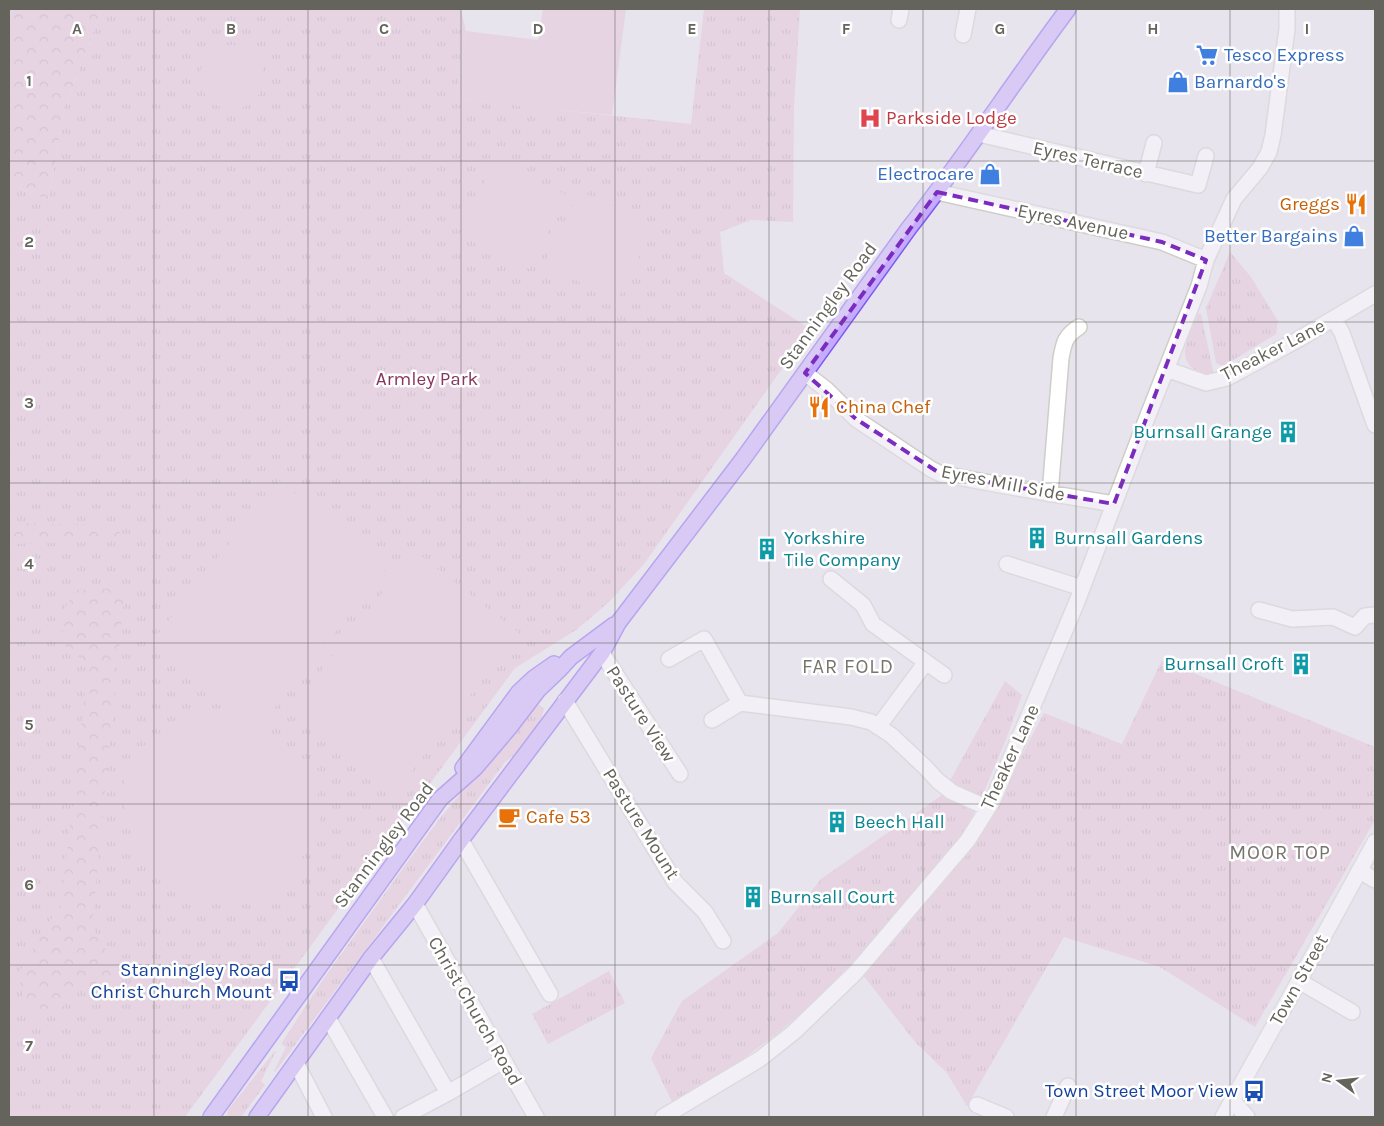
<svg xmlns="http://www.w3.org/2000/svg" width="1384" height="1126" font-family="Karla,sans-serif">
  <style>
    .grass { fill: url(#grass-tufts) }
    .forest { fill: url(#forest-crowns) }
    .pitch { fill: #e5c1d3 }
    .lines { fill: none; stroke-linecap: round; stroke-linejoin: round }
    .street-casing { stroke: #cecec7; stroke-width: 18 }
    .secondary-casing { stroke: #d1d2c9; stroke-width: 18 }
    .primary-casing { stroke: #7c5cef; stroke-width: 18 }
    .street { stroke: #fff; stroke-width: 15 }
    .secondary { stroke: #fff; stroke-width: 15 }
    .primary { stroke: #c6aafd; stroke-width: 15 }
    .marked { fill: none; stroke: #7b2cbf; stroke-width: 4; stroke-dasharray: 10 6; stroke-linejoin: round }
    .grid { fill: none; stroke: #64645c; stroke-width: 1; stroke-opacity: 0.55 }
    .labels { text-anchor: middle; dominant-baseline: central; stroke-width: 5; stroke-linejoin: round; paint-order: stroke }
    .shop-label { font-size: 19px; fill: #366cbe; stroke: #fff; text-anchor: start }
    .health-label { font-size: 19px; fill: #be3a42; stroke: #fff; text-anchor: start }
    .street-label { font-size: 19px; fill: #64645c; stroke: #fff }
    .food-label { font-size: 19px; fill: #c56008; stroke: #fff; text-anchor: start }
    .park-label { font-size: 19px; fill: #88375c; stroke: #fff }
    .culture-label { font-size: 19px; fill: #0d838f; stroke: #fff; text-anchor: start }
    .transit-label { font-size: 19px; fill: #164399; stroke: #fff; text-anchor: end }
    .neighbourhood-label { font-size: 20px; letter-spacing: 1px; fill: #76766d; stroke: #fff }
    .grid-label { font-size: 16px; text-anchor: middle; font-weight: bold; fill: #64645c; stroke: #fff; stroke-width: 5; stroke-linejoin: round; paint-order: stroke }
  </style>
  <defs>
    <pattern id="grass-tufts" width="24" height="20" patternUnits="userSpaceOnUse" patternTransform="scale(1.25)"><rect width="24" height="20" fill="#e5c1d3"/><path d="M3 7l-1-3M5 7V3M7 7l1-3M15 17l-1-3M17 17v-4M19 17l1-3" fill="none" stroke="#bda0ae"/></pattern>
    <pattern id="forest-crowns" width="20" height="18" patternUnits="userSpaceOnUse" patternTransform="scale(1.25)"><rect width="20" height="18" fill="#e5c1d3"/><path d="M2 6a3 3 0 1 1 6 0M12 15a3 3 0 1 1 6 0" fill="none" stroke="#bda0ae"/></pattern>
  </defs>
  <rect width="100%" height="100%" fill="#e7e4ee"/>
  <path class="grass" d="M 102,9 L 461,9 L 466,31 L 457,98 C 535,108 613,115 691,124 L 704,9 L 800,9 L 794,107 L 793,222 L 751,220 L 720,232 L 724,273 L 810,329 L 644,564 L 609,602 L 576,630 L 515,668 L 185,1117 L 9,1117 L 9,183 L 48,200 L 66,104 Z
    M 1230,252 L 1251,277 L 1278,321 L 1276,334 L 1225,365 L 1220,365 L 1216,363 L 1206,308 Z
    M 1198,314 L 1201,314 L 1214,375 C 1201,375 1185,368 1185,352 C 1185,341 1194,324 1198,314 Z
    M 1162,660 L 1375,747 L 1375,820 L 1255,1027 L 1160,967 L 1064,937 L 967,1106 L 947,1073 L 915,1042 L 863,975 L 975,845 L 1044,713 L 1122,744 Z
    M 1005,681 L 1022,695 L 1005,742 L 980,801 L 964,832 L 930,876 L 874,940 L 812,1004 L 778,1033 L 729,1069 L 672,1102 L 651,1058 L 682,1001 L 778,933 L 821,879 L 942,795 Z
    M 534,704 L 540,705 L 544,709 C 542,723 530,739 521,750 C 516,754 510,758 505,762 L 275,1072 L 274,1071 L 286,1047 L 281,1044 L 322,981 L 409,860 L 441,817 Z
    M 609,971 L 625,1003 L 548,1044 L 532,1014 Z
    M 275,1051 L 276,1051 L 261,1081 L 265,1085 L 241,1117 L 227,1117 L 228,1110 Z"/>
  <path class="forest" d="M 9,9 L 102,9 L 66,104 L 48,200 L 9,183 Z
    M 9,523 L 120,525 L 119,541 L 9,544 Z
    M 125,588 L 92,926 L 121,977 L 82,989 L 53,1015 L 27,1011 L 18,974 L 61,903 L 88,664 L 66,648 L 60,617 L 75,590 Z"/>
  <path class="pitch" d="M 543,9 L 626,9 L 612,115 L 529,107 L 457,98 L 466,31 L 538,40 Z
    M200 77a32 32 0 1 1 64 0a32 32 0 1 1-64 0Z
    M 535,112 L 554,114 L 553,123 L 535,122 Z
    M 494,161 L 566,195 L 530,269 L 459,235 Z
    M 580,191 L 654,227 L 617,301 L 544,264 Z
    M 279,481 L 387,567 L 262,724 L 154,639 Z
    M 415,551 L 519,633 L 394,793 L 289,712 Z
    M 211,709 L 239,719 L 272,737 L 298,757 L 317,786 L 321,817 L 317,831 L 293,873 L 277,891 L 260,900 L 233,906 L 206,901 L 171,876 L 136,845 L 124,812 L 125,778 L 141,748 L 176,721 Z"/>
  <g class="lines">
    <g class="street-casing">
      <path id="street" d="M 899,20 L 901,9
        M 963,35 L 968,9
        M 979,134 L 1198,185 L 1206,156
        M 1146,174 L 1154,143
        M 937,192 L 1162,242 L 1206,260
        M 1334,319 L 1342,333 L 1375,425
        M 1166,369 L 1206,383 L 1227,378 L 1299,339 L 1375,294
        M 805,373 L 827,390 L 856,419 L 931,469 L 941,474 L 1017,488 L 1114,504
        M 1050,494 L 1061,358 C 1064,342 1065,336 1079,327
        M 1007,564 L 1082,588
        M 831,579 L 863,605 L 873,624 L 944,675
        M 1259,610 L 1292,619 L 1333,617 L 1355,627 L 1365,616 L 1375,615
        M 602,653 L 680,774
        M 669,659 L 704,639 L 740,703 L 851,717 L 871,722 L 891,735 L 925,767 L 938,781 L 952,792 L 988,808
        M 565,701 L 675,882 L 705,912 L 723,941
        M 712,720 L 740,703
        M 878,727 L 926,662
        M 461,840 L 550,994
        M 1360,871 L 1375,880
        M 415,904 L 536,1117
        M 371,958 L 448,1093
        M 1299,981 L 1352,1012
        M 328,1018 L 385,1117
        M 296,1063 L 324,1117
        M 1232,1100 L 1247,1117
        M 977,1105 L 1006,1117
        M 403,1117 L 448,1093 L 503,1061
        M 663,1117 L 760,1059 L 794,1032 L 855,973 L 968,840 L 993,800 L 1076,604 L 1143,428 L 1199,286 L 1206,260 L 1234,199 L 1260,168 L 1269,152 L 1273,135 L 1287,29 L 1287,9
        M 1054,1117 L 1068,1086"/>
    </g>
    <g class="secondary-casing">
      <path id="secondary" d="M 1223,1117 L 1299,981 L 1375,842"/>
    </g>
    <g class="primary-casing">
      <path id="primary" d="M 463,768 L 519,692 L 534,678 L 554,664
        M 211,1117 L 440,799 L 475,768 L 509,728 L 538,690 L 560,669 L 571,657 L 614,625
        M 257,1117 L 371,958 L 415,904 L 461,840 L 602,653 L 618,623 L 743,459 L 909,228 C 965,157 1014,81 1068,9"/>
    </g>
    <use href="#street" class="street"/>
    <use href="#secondary" class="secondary"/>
    <use href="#primary" class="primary"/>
  </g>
  <path d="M0 0H1384V1126H0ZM 937,192 L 1162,242 L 1206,260 L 1114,504 L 941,474 L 856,419 L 805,373 Z" fill="#e7e4ee" fill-opacity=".55" fill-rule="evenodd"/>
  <path class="marked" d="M 937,192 L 1162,242 L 1206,260 L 1114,504 L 941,474 L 856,419 L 805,373 Z"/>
  <path class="grid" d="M 154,9 L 154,1117M 308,9 L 308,1117M 461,9 L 461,1117M 615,9 L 615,1117M 769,9 L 769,1117M 923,9 L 923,1117M 1076,9 L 1076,1117M 1230,9 L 1230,1117M 9,161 L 1375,161M 9,322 L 1375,322M 9,483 L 1375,483M 9,643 L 1375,643M 9,804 L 1375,804M 9,965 L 1375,965"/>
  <defs>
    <g id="supermarket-bare" transform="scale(1.725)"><path d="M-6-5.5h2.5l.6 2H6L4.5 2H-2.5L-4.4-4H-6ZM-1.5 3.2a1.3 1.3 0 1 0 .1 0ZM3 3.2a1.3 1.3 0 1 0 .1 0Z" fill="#3f7fe0" stroke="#fff" stroke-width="2.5" paint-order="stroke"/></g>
    <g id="shop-bare" transform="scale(1.725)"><path d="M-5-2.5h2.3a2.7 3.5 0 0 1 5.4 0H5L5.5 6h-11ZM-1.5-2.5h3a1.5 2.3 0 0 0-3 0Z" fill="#3f7fe0" stroke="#fff" stroke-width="2.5" paint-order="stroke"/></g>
    <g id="hospital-bare" transform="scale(1.725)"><path d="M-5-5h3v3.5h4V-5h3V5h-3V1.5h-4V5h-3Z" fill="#e0444e" stroke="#fff" stroke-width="2.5" paint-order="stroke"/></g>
    <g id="restaurant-bare" transform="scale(1.725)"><path d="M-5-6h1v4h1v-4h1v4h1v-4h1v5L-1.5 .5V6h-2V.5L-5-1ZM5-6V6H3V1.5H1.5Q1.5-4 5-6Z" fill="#e8710a" stroke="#fff" stroke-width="2.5" paint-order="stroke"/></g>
    <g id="building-bare" transform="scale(1.725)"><path d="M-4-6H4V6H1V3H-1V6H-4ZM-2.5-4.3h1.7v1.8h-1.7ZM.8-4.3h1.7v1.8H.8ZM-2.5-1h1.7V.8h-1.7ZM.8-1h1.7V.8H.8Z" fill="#0f9aa8" stroke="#fff" stroke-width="2.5" paint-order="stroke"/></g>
    <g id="cafe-bare" transform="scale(1.725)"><path d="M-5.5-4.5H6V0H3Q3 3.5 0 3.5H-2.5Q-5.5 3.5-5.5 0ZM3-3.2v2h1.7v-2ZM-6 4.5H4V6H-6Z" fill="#e8710a" stroke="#fff" stroke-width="2.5" paint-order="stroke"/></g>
    <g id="bus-bare" transform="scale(1.725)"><path d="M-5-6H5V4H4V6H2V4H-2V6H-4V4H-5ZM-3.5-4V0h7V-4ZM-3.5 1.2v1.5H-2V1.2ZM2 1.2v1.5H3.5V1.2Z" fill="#1a4fb4" stroke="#fff" stroke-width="2.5" paint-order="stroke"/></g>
  </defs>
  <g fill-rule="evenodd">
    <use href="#supermarket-bare" x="1207" y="55"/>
    <use href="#shop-bare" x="1178" y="82"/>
    <use href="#hospital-bare" x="870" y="118"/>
    <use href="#shop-bare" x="990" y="174"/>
    <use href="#restaurant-bare" x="1356" y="204"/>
    <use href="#shop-bare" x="1354" y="236"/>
    <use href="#restaurant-bare" x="819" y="407"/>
    <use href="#building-bare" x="1288" y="432"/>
    <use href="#building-bare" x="1037" y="538"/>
    <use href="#building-bare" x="767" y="549"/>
    <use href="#building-bare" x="1301" y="664"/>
    <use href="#cafe-bare" x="509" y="817"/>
    <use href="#building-bare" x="837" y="822"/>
    <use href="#building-bare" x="753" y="897"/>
    <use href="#bus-bare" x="289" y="981"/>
    <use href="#bus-bare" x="1254" y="1091"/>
  </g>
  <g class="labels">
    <g class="shop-label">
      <text x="1224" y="55">Tesco Express</text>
      <text x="1194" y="82">Barnardo's</text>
      <text x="974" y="174" text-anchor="end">Electrocare</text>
      <text x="1338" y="236" text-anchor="end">Better Bargains</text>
    </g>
    <g class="health-label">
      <text x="886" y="118">Parkside Lodge</text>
    </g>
    <g class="street-label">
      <text transform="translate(1088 160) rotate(13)">Eyres Terrace</text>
      <text transform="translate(1073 222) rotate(12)">Eyres Avenue</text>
      <text transform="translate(828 306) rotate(-54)">Stanningley Road</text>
      <text transform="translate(1273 350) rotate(-27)">Theaker Lane</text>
      <text transform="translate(1003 483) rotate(11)">Eyres Mill Side</text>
      <text transform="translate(641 714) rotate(57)">Pasture View</text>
      <text transform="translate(1010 757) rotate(-65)">Theaker Lane</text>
      <text transform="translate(641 824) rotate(58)">Pasture Mount</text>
      <text transform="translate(384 845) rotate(-53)">Stanningley Road</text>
      <text transform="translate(1299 980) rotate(-61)">Town Street</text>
      <text transform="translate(475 1011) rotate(60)">Christ Church Road</text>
    </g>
    <g class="food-label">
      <text x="1340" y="204" text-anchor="end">Greggs</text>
      <text x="836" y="407">China Chef</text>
      <text x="526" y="817">Cafe 53</text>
    </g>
    <g class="park-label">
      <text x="427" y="379">Armley Park</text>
    </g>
    <g class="culture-label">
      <text x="1272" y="432" text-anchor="end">Burnsall Grange</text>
      <text x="784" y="538">Yorkshire<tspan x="784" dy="22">Tile Company</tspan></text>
      <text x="1054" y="538">Burnsall Gardens</text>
      <text x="1284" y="664" text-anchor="end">Burnsall Croft</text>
      <text x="854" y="822">Beech Hall</text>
      <text x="770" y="897">Burnsall Court</text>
    </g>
    <g class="transit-label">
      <text x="272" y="970">Stanningley Road<tspan x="272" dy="22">Christ Church Mount</tspan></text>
      <text x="1238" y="1091">Town Street Moor View</text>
    </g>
    <g class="neighbourhood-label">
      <text x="848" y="666">FAR FOLD</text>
      <text x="1280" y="852">MOOR TOP</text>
    </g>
  </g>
  <g class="grid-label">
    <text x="77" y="34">A</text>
    <text x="231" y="34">B</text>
    <text x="384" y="34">C</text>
    <text x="538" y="34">D</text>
    <text x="692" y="34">E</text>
    <text x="846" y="34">F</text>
    <text x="1000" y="34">G</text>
    <text x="1153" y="34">H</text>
    <text x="1307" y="34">I</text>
    <text x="29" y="86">1</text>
    <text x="29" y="247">2</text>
    <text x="29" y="408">3</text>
    <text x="29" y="569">4</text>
    <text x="29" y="730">5</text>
    <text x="29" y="890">6</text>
    <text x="29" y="1051">7</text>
  </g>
  <rect width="1384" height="1126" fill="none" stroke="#64645c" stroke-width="20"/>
  <g transform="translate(1339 1081) rotate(285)" stroke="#ffffff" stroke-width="4" paint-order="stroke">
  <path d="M0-4L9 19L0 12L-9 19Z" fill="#64645c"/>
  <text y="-8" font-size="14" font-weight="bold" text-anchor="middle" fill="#64645c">N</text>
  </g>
</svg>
